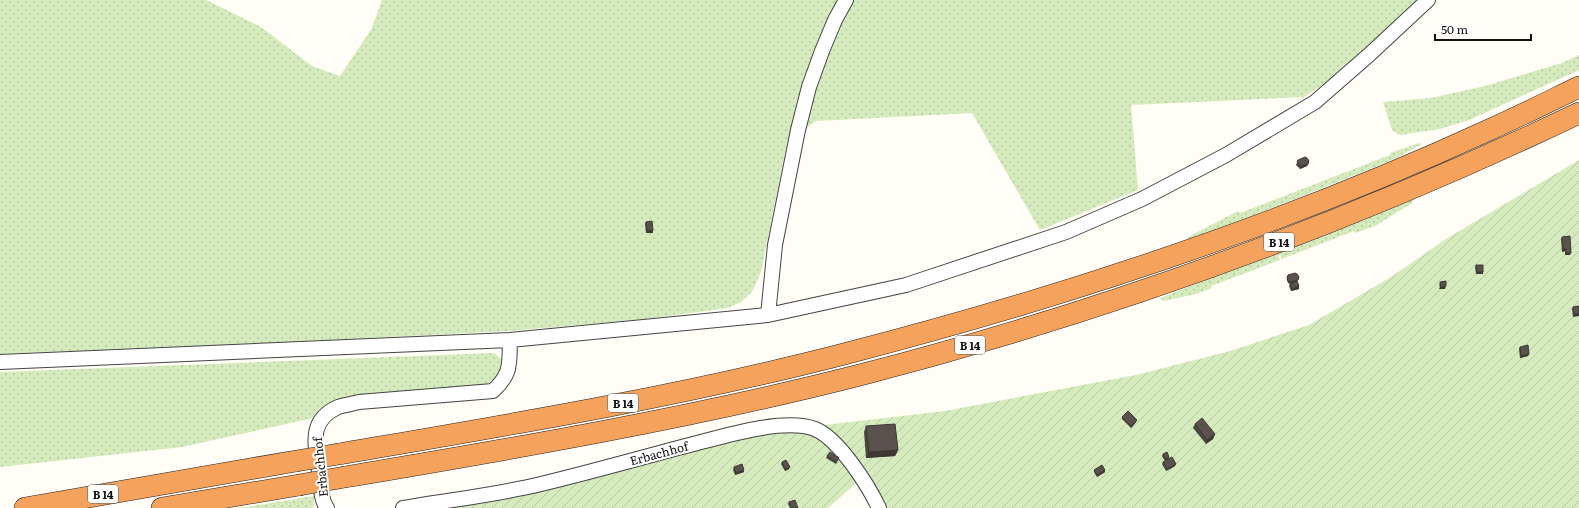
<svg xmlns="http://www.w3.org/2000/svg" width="1579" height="508" font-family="Literata,serif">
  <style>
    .grass { fill: url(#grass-dots) }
    .garden { fill: url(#garden-furrows) }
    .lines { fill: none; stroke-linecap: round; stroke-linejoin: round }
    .minor-casing { stroke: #444; stroke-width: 16 }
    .highway-casing { stroke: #222; stroke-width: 22 }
    .minor { stroke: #fff; stroke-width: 14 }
    .highway { stroke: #f5a25d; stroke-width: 21 }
    .highway-bridge-casing { stroke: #222; stroke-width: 22; stroke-linecap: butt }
    .highway-bridge { stroke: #f5a25d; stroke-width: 21 }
    .wall { fill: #4d4742 }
    .shaded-wall { fill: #3f3936 }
    .building { fill: #5a524d; stroke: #3f3936 }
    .labels { text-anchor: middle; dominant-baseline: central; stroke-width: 4; stroke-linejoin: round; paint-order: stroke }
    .shield { fill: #fff; stroke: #585858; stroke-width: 1 }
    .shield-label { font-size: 11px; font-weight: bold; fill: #111 }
    .street-label { font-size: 12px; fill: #111; stroke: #fff }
  </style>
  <defs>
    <pattern id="grass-dots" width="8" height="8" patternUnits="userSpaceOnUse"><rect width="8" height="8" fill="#d5ebbd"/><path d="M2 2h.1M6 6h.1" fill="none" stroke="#b6c8a1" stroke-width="1.8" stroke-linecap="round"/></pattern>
    <pattern id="garden-furrows" width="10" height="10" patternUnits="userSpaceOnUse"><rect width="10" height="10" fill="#d5ebbd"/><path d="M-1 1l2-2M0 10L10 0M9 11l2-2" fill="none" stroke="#b6c8a1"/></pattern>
  </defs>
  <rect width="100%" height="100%" fill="#fffdf5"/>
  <path class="grass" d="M 0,0 L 206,0 L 261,27 L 312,66 L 340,76 L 371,30 L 382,0 L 1422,0 L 1334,77 L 1304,97 L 1131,105 L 1138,190 L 1040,230 L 972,113 L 816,121 L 787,142 L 761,272 L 752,292 L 741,302 L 728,308 L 645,319 L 509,331 L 227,345 L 0,354 Z
    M 1579,55 L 1579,70 L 1469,120 L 1440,129 L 1400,135 L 1392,130 L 1383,102 L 1431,98 L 1485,86 L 1562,63 Z
    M 1419,143 L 1422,144 L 1395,159 L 1187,242 L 1188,237 L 1238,211 L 1240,213 L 1390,155 L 1390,153 Z
    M 1413,198 L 1414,200 L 1412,203 L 1375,226 L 1355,233 L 1354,231 L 1282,259 L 1280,254 L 1278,255 L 1280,260 L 1211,286 L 1212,288 L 1196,294 L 1164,301 L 1160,299 L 1165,296 Z
    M 494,353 L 504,361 L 503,371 L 496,379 L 484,385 L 350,399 L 318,417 L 182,447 L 0,467 L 0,372 Z
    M 314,496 L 314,505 L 312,508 L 240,508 Z"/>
  <path class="garden" d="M 1579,160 L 1579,508 L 879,508 L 862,478 L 828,508 L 437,508 L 755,433 L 945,411 L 1136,375 L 1230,351 L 1309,325 L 1391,277 L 1446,239 Z"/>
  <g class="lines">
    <g class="minor-casing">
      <path id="minor" d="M 768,315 L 775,245 L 798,130 L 809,87 L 822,51 L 835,20 L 846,0
        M 0,362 L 510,340 L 768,315 L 906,285 L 1066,232 L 1142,199 L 1226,155 L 1315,102 L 1370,54 L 1428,0
        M 327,508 C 320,499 321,484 319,472 C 316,446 307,421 338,407 C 344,405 352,404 359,402 L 493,391 C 512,373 509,365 510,340
        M 403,508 C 448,500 496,495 541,484 C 587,473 633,460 678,448 C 713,440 781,416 815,429 C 839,439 868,485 879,508"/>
    </g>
    <g class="highway-casing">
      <path id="highway" d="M 339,454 C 508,425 678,397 844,354 C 1065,297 1283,225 1491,129 C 1520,116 1550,101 1579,87
        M 345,477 C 517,448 691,418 860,375 C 1108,311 1349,223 1579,113
        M 25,508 L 296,461
        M 162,508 L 299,485"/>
    </g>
    <use href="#minor" class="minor"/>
    <use href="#highway" class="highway"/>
    <g class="highway-bridge-casing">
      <path id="highway-bridge" d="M 296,461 L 339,454
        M 299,485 L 345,477"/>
    </g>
    <use href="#highway-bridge" class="highway-bridge"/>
  </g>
  <path class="wall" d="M 1298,160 L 1309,161 L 1307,166 L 1300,169 L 1296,165 Z
    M 646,222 L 653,233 L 646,233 L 645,224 Z
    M 1562,237 L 1570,255 L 1565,255 L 1565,251 L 1562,252 L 1561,239 Z
    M 1476,265 L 1483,274 L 1476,274 L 1475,267 Z
    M 1288,275 L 1299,277 L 1297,281 L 1299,289 L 1291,291 L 1289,286 L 1290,284 L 1288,283 L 1287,280 Z
    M 1579,306 L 1573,317 L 1572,309 L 1573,307 Z
    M 1520,347 L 1529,354 L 1528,356 L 1520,358 L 1519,349 Z
    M 1122,417 L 1136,422 L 1131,428 L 1122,419 Z
    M 1195,424 L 1215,434 L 1213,439 L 1206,444 L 1193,428 Z
    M 866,426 L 898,450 L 895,456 L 866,458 L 864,432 Z
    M 1163,454 L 1169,457 L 1169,458 L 1175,466 L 1166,471 L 1162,464 L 1163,462 L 1165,461 L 1162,456 Z
    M 827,456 L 838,460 L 836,464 L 826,458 Z
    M 782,462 L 789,469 L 785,471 L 781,464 Z
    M 734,467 L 744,472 L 735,475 L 733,470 Z
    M 1094,470 L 1105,470 L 1105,472 L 1097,477 L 1094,472 Z
    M 789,502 L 798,508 L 790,508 L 788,504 Z"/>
  <path class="shaded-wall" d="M 1308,164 L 1307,166 L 1300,169 L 1301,166 Z
    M 653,230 L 653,233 L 646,233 L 647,231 Z
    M 1563,249 L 1566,249 L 1565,251 L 1562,252 Z
    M 1566,253 L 1571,253 L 1570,255 L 1565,255 Z
    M 1477,272 L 1483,272 L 1483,274 L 1476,274 Z
    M 1299,286 L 1299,289 L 1291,291 L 1292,289 Z
    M 1446,286 L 1445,289 L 1439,289 L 1440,287 Z
    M 1574,314 L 1579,314 L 1579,316 L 1573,317 Z
    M 1529,354 L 1528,356 L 1520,358 L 1521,356 Z
    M 1137,420 L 1136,422 L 1131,428 L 1131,426 Z
    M 1215,434 L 1213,439 L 1206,444 L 1207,440 Z
    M 898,450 L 895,456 L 866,458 L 869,452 Z
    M 1176,464 L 1175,466 L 1166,471 L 1167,469 Z
    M 790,467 L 789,469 L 785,471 L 785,469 Z
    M 744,470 L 744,472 L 735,475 L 736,473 Z
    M 1105,470 L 1105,472 L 1097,477 L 1097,475 Z"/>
  <path class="building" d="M 1305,157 L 1307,158 L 1309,161 L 1308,164 L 1301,166 L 1297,162 L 1298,160 Z
    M 652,221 L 653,230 L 647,231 L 646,222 Z
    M 1570,236 L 1571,253 L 1566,253 L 1566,249 L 1563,249 L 1562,237 Z
    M 1476,265 L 1483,265 L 1483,272 L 1477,272 Z
    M 1295,273 L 1297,274 L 1299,277 L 1298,280 L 1291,282 L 1288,281 L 1287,278 L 1288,275 Z
    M 1297,281 L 1299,286 L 1292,289 L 1290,284 Z
    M 1446,281 L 1446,286 L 1440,287 L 1440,282 Z
    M 1579,306 L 1579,314 L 1574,314 L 1573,307 Z
    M 1528,345 L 1529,354 L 1521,356 L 1520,347 Z
    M 1128,411 L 1137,420 L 1131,426 L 1122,417 Z
    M 1202,418 L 1215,434 L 1207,440 L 1195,424 Z
    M 895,424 L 898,450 L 869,452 L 866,426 Z
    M 830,452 L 839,458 L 836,462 L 827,456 Z
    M 1167,452 L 1169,457 L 1165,459 L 1163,454 Z
    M 1172,457 L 1176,464 L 1167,469 L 1163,462 Z
    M 786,460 L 790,467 L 785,469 L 782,462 Z
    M 742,464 L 744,470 L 736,473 L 734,467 Z
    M 1102,465 L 1105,470 L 1097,475 L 1094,470 Z
    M 795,500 L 798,508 L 791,508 L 789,502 Z"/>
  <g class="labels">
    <g class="shield">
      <rect x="1264" y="233" width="30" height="18" rx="3"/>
      <rect x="955" y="336" width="30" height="18" rx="3"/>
      <rect x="608" y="394" width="30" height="18" rx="3"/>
      <rect x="88" y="485" width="30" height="18" rx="3"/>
    </g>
    <g class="shield-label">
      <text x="1279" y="242">B 14</text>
      <text x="970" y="345">B 14</text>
      <text x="623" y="403">B 14</text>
      <text x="103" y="494">B 14</text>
    </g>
    <g class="street-label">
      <text transform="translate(659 453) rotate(-15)">Erbachhof</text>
      <text transform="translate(320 467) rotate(-96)">Erbachhof</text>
    </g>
  </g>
  <path d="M1435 34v6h96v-6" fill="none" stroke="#111111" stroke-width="2"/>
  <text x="1441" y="34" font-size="12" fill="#111111" stroke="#ffffff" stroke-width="3" paint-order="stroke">50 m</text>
</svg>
